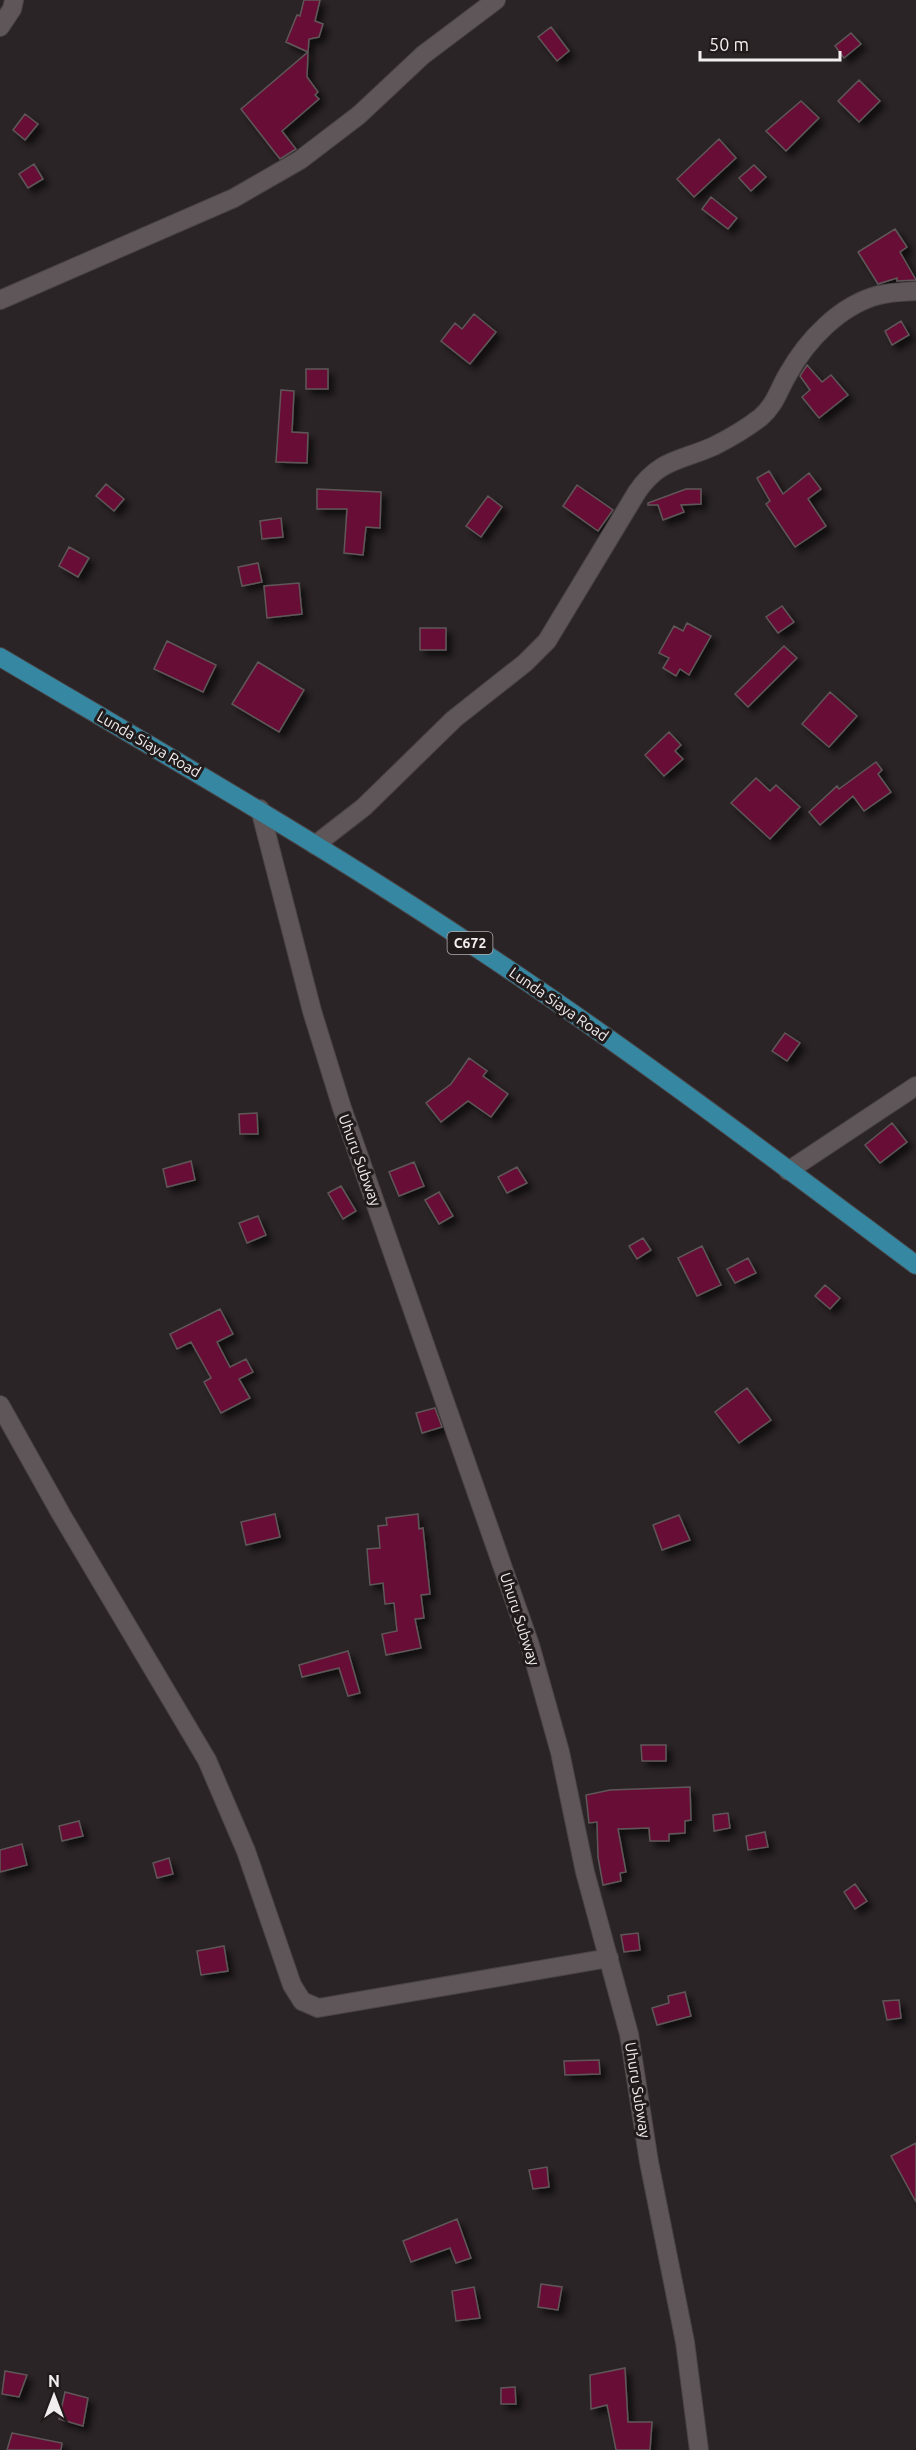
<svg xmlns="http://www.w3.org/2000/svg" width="916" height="2450" font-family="Ubuntu,sans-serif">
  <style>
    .building { fill: #670e35; stroke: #5f5759; stroke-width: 1.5; filter: url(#shadow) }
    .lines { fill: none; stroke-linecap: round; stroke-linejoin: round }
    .street-casing { stroke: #494345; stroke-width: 20 }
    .primary-casing { stroke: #494345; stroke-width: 20 }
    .street { stroke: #5e5658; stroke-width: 18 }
    .primary { stroke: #3687a2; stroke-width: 18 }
    .labels { text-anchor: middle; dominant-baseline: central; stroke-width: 6; stroke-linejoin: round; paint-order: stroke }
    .shield { fill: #211b1c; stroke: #b3aeb0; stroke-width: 1.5 }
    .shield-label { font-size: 14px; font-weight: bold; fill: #f2edef }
    .street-label { font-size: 15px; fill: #f2edef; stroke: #211b1c }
  </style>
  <defs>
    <filter id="shadow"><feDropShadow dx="5.5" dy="5.5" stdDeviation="3" flood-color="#0009"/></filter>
  </defs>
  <rect width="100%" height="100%" fill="#2b2426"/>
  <path class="building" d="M 304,0 L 320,0 L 315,21 L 323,24 L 319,37 L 309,39 L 308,52 L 286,42 L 297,15 L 300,16 Z
    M 551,27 L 569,51 L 557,61 L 538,37 Z
    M 851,33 L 861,44 L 844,58 L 835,46 Z
    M 308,52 L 307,77 L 318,92 L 315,95 L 319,99 L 282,131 L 296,149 L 280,159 L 241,109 Z
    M 859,80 L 880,101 L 859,122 L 838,101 Z
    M 801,101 L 819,118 L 786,151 L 766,131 Z
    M 25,114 L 38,124 L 25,140 L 13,130 Z
    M 719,139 L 736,158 L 694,197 L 677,179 Z
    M 34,164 L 43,179 L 28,188 L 19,174 Z
    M 754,165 L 766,177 L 751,191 L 739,178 Z
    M 711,197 L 737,218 L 728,229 L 702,209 Z
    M 895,229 L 907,247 L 900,252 L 916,280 L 897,281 L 897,278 L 878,284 L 858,252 Z
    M 474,314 L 496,332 L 470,364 L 441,341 L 455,323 L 462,329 Z
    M 901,321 L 909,335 L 892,345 L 885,331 Z
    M 807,365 L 822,382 L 831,375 L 848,395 L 819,418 L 802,397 L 810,390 L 800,376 Z
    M 306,369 L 328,369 L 328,389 L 306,389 Z
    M 281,390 L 294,391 L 292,432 L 308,433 L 307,463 L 276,462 Z
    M 769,471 L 783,494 L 809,473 L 821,489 L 808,499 L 826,526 L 795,547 L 766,504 L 770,501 L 757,478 Z
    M 106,484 L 124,499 L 114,511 L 96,496 Z
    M 577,485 L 613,510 L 598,531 L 563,506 Z
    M 317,489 L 381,492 L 380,528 L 366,527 L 363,555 L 344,553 L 347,509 L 317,509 Z
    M 686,489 L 701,489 L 701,504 L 681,505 L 684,512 L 663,520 L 658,505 L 648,505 L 648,503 Z
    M 488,496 L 502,507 L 481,537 L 466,526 Z
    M 281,518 L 283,537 L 262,539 L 260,521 Z
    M 69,547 L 89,558 L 78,577 L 59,566 Z
    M 258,563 L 262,582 L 242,586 L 238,567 Z
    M 299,583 L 302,614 L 267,618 L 264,586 Z
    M 782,606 L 794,622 L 778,633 L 766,617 Z
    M 687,623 L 711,636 L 689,675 L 680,669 L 676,676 L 663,668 L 669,658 L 659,653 L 674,626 L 683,631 Z
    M 420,628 L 446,628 L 446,650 L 420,650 Z
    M 167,641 L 216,665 L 203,692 L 154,669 Z
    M 784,646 L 797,658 L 748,707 L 735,694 Z
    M 258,662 L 304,690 L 279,732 L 232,704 Z
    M 830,692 L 857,716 L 829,747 L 802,724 Z
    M 669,732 L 681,745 L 675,751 L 683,759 L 664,776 L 645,755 Z
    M 876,762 L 882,770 L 878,774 L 891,792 L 864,811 L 853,796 L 820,825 L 809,812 L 837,786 L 839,789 Z
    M 756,778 L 770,791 L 776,785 L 800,807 L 770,839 L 731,803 Z
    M 785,1033 L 800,1043 L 787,1061 L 772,1051 Z
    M 469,1058 L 487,1071 L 483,1076 L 508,1094 L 491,1117 L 468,1101 L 441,1122 L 426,1103 L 451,1084 Z
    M 257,1113 L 258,1134 L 240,1134 L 239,1114 Z
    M 892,1123 L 907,1142 L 880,1163 L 865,1145 Z
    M 191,1161 L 195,1180 L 167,1187 L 163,1169 Z
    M 414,1162 L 424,1186 L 399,1196 L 389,1172 Z
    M 517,1167 L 527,1183 L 507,1193 L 498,1177 Z
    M 341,1186 L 356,1211 L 343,1219 L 328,1193 Z
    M 439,1192 L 453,1216 L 439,1224 L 425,1200 Z
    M 258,1216 L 266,1235 L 247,1243 L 239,1223 Z
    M 643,1238 L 651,1250 L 637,1259 L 629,1246 Z
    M 702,1246 L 721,1285 L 697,1296 L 678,1258 Z
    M 748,1258 L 756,1273 L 735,1283 L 727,1269 Z
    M 825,1285 L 840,1298 L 830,1309 L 815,1296 Z
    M 220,1309 L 233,1334 L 217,1342 L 230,1367 L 246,1359 L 253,1372 L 239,1379 L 250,1398 L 221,1413 L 204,1382 L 211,1378 L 191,1342 L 177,1349 L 170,1334 Z
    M 747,1388 L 771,1420 L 739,1443 L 715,1412 Z
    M 435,1408 L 442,1427 L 422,1433 L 416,1413 Z
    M 275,1514 L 280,1537 L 246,1545 L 241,1522 Z
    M 418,1514 L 419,1529 L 423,1528 L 430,1594 L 421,1595 L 424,1618 L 415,1619 L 421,1648 L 386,1655 L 382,1634 L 397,1631 L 394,1603 L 385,1604 L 383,1583 L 370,1585 L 367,1549 L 380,1548 L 378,1526 L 387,1525 L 386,1518 Z
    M 679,1515 L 690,1540 L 662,1550 L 653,1525 Z
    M 348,1651 L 360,1693 L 348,1696 L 339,1668 L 302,1677 L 299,1665 Z
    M 641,1745 L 666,1745 L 666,1761 L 642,1761 Z
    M 690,1787 L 691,1820 L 685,1821 L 685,1833 L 669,1834 L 669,1841 L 650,1841 L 649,1828 L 618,1829 L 626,1872 L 620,1873 L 621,1881 L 603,1885 L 598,1857 L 597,1822 L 589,1823 L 586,1795 L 610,1790 Z
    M 728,1813 L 730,1828 L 714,1831 L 713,1815 Z
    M 79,1821 L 83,1836 L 62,1841 L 59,1826 Z
    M 765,1832 L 768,1847 L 748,1850 L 746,1836 Z
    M 22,1844 L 27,1865 L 0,1872 L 0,1850 Z
    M 169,1858 L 173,1874 L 157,1878 L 153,1863 Z
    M 855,1884 L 867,1901 L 855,1909 L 844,1892 Z
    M 638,1933 L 640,1950 L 624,1952 L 621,1935 Z
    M 224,1946 L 228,1971 L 201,1975 L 197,1951 Z
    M 685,1992 L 691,2016 L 657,2025 L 652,2008 L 669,2003 L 668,1996 Z
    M 899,2000 L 901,2018 L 887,2020 L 883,2001 Z
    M 599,2060 L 600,2074 L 565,2075 L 564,2061 Z
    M 916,2143 L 916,2202 L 891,2156 Z
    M 547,2167 L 549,2187 L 533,2189 L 529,2170 Z
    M 457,2219 L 471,2258 L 456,2263 L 450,2248 L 411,2262 L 403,2241 Z
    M 541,2284 L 562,2287 L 558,2310 L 538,2307 Z
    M 474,2287 L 480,2318 L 456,2321 L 452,2291 Z
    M 625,2368 L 628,2422 L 652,2422 L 650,2450 L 616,2450 L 607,2405 L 591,2409 L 590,2375 Z
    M 5,2371 L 27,2375 L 19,2397 L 2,2394 Z
    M 515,2387 L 516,2404 L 501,2404 L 501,2388 Z
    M 65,2392 L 88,2398 L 83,2426 L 59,2419 Z
    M 12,2433 L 62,2443 L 61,2450 L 7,2450 Z"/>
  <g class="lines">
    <g class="street-casing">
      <path id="street" d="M 0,27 L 12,9 L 14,0
        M 0,300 L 234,198 L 300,160 L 359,115 L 423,55 L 496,0
        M 260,809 L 312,1011 L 342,1108 L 530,1645 L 560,1752 L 585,1872 L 629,2034 L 649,2162 L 685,2342 L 699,2450
        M 315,845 L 364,807 L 454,719 L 525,663 L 547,641 L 637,492 C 659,459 681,461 714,446 C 730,438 747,428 761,417 C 775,405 779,389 788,374 C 807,340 840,305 879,295 C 891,292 904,292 916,291
        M 788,1171 L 916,1086
        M 0,1405 L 61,1514 L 207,1760 L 246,1851 L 292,1985 L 302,2001 L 318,2008 L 609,1958"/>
    </g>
    <g class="primary-casing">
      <path id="primary" d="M 0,657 C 159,751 319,843 472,945 C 624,1045 770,1156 916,1265"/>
    </g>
    <use href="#street" class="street"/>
    <use href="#primary" class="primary"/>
  </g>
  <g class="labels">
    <rect class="shield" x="447.5" y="932" width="45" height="22" rx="4.5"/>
    <g class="shield-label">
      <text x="470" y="943">C672</text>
    </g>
    <g class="street-label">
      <text transform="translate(149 744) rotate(30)">Lunda Siaya Road</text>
      <text transform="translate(559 1004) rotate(35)">Lunda Siaya Road</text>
      <text transform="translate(360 1160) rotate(70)">Uhuru Subway</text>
      <text transform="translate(520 1619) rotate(72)">Uhuru Subway</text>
      <text transform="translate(638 2090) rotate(81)">Uhuru Subway</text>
    </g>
  </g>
  <g transform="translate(54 2396)" stroke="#211b1c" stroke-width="4.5" paint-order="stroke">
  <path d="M0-4.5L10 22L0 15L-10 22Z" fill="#f2edef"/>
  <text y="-9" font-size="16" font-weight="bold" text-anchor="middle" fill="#f2edef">N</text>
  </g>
  <path d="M700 51v9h140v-9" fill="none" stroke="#f2edef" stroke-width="3"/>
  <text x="709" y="51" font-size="18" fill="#f2edef" stroke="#211b1c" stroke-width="4.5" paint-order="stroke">50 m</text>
</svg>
